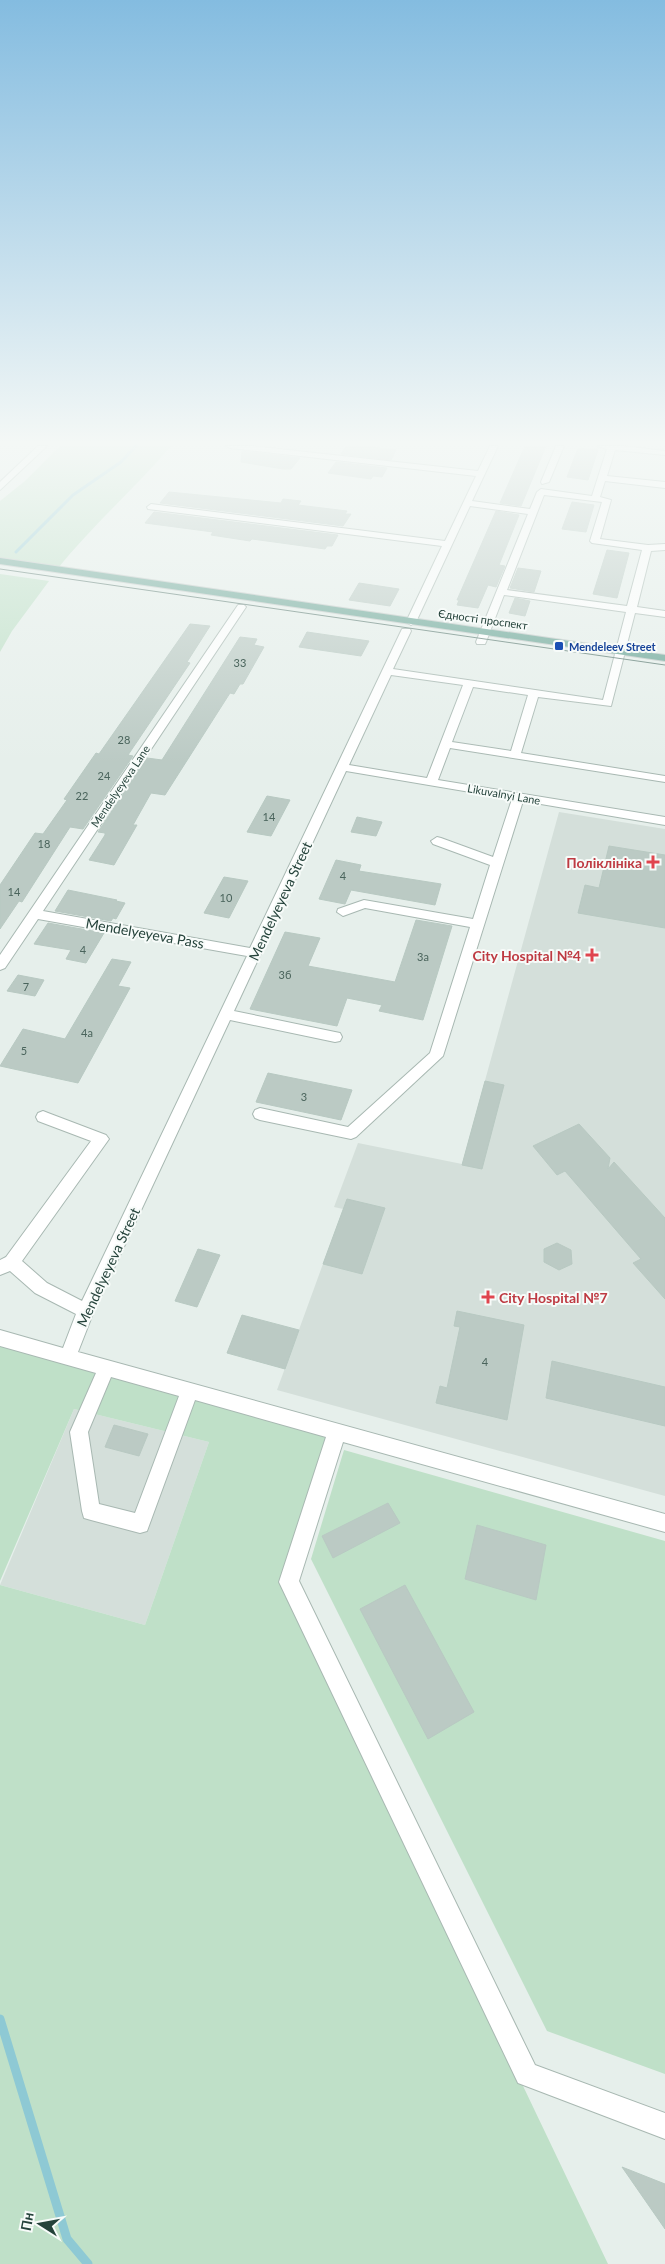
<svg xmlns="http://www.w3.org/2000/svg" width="665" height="2264" font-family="Lato,sans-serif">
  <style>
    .built { fill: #d4dfda }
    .green { fill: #bfe0c8 }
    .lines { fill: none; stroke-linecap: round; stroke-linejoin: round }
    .stream-far1 { stroke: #8ec9d4; stroke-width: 3 }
    .stream { stroke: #8ec9d4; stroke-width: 9 }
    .building { fill: #bbcac4; stroke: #b8c9c2 }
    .minor-casing { stroke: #a8b8b2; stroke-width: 2 }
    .major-casing { stroke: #c2cac8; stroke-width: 2 }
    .minor { fill: #fff; fill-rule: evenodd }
    .major { fill: #6aa596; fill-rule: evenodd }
    .tram { stroke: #5f7d75; stroke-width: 1 }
    .transit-dot { fill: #1a4fb4; stroke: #f7fbf9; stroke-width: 2 }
    .health-dot { fill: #e0444e; stroke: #f7fbf9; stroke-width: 2 }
    .labels { text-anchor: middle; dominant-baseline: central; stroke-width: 4; stroke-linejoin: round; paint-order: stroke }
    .far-street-label { font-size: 11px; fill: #24423a; stroke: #f7fbf9 }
    .far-transit-label { font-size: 11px; font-weight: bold; fill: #164399; stroke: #f7fbf9; text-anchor: start }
    .number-label { font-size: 11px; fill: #4a645c }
    .health-label { font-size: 14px; font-weight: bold; fill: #be3a42; stroke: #f7fbf9; text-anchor: end }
    .street-label { font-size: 14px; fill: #24423a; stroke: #f7fbf9 }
  </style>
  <rect width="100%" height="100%" fill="#e6efeb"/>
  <path class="built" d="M 559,812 L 665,829 L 665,1496 L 277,1390 L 343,1209 L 334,1207 L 358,1143 L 462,1164 Z
    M 74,1409 L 209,1442 L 145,1625 L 0,1585 Z"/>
  <path class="green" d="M 60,446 L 171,446 C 135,488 93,525 58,568 L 0,560 L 0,501 L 25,481 Z
    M 0,574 L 49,581 L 12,631 L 0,652 Z
    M 0,1346 L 330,1438 L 283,1583 L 608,2264 L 0,2264 L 0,1585 L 145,1625 L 209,1442 L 74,1409 L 0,1581 Z
    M 344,1450 L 665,1541 L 665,2074 L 547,2031 L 311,1559 Z"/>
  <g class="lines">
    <path class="stream-far1" d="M 16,552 L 73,495 L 121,462 L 136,446"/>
    <path class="stream" d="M 0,2019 L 67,2239 L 88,2264"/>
  </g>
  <path class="building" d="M 346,446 L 363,446 L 396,450 L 391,460 L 341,454 Z
    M 525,446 L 546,446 L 521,506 L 500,503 Z
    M 578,448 L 598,450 L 588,480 L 567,477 Z
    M 242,451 L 300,458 L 291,469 L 283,469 L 241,462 Z
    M 336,462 L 387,468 L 382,477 L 373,476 L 371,479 L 328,473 Z
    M 169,492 L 281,503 L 283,499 L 301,501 L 298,505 L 347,511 L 345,514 L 351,514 L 343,526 L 160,503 Z
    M 572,502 L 594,505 L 586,532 L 562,529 Z
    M 496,511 L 519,515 L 499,565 L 505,566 L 496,587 L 488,585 L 478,608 L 457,605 L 459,600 L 457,600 Z
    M 154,512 L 338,535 L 332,546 L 327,546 L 325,549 L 252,539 L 250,541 L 211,535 L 213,532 L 145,523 Z
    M 607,550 L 629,553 L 617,598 L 593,594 Z
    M 518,568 L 541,571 L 534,592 L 510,588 Z
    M 359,583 L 399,589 L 390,606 L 349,600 Z
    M 515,598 L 530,601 L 525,616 L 509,613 Z
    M 190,624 L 210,626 L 187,662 L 190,663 L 128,755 L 133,756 L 83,829 L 70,827 L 22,902 L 19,901 L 0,929 L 0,885 L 35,833 L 43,834 L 67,800 L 64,799 L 96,753 L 99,754 Z
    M 307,632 L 369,641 L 361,656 L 299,647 Z
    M 240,637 L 257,639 L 254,645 L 264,647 L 243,684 L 240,684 L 234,694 L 230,693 L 165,795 L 151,793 L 133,825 L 137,825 L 114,865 L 89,860 L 105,835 L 105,833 L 98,832 L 147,758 L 162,760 Z
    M 267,796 L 290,800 L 271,836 L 247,832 Z
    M 357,817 L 382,822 L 376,836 L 351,832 Z
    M 609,846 L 665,855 L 665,928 L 578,913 L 585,885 L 599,888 Z
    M 336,860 L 361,865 L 359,871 L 441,884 L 435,905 L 351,890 L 345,904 L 319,899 Z
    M 224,877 L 248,881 L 229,918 L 204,913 Z
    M 68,890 L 117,900 L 116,901 L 125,903 L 116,919 L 113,918 L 111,921 L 55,911 Z
    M 416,920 L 452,926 L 423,1020 L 379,1011 L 382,1005 L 347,998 L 337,1026 L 250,1009 L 285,932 L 320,938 L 308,966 L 395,982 Z
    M 48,923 L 104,933 L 86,963 L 66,959 L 71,950 L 34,944 Z
    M 112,959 L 131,962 L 118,986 L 130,988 L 78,1083 L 0,1066 L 23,1029 L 65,1039 Z
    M 18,975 L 44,980 L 35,996 L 7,991 Z
    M 268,1073 L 352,1090 L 341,1120 L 256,1102 Z
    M 485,1081 L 504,1085 L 482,1169 L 462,1165 Z
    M 579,1124 L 610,1158 L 608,1169 L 614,1162 L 665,1218 L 665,1299 L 633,1263 L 641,1259 L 565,1171 L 557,1175 L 533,1146 Z
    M 347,1199 L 385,1208 L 362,1274 L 323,1264 Z
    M 557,1243 L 571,1250 L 572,1264 L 559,1270 L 544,1262 L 544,1249 Z
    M 198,1249 L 220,1255 L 197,1307 L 175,1301 Z
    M 457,1311 L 524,1325 L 507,1420 L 436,1403 L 440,1386 L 447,1388 L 460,1327 L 454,1326 Z
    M 242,1315 L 299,1330 L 285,1369 L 227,1353 Z
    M 552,1361 L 665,1387 L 665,1426 L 546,1398 Z
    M 114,1425 L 148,1434 L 139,1456 L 105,1447 Z
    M 388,1503 L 400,1523 L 333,1558 L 322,1536 Z
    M 477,1525 L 546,1545 L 536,1600 L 465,1579 Z
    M 405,1585 L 474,1712 L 428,1739 L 360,1609 Z
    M 622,2167 L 665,2184 L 665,2229 Z"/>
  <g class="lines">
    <g class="minor-casing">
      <path id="minor" d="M 38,446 L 47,446 L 0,490 L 0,482 Z
        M 226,446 L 252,446 L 478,471 L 490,446 L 498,446 L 472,501 L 530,509 L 537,492 L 541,489 L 592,496 L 607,449 L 597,446 L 623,446 L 665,451 L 665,455 L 615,450 L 607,476 L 665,482 L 665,488 L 605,481 L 600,497 L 611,500 L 600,539 L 648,545 L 665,544 L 665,550 L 651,551 L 637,607 L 665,611 L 665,617 L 635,613 L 611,706 L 538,697 L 521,753 L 665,776 L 665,782 L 450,748 L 438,780 L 665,817 L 665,825 L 523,801 L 443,1056 L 356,1137 L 351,1139 L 260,1120 L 255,1118 L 253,1114 L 255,1110 L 260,1108 L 348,1127 L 430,1053 L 470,927 L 365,908 L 343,916 L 337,912 L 338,909 L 364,900 L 473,919 L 490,865 L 433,844 L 431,841 L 437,837 L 441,838 L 493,857 L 512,799 L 346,771 L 234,1011 L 335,1032 L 340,1033 L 342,1037 L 340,1041 L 335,1042 L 230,1020 L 94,1311 L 78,1352 L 665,1514 L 665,1532 L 343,1442 L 299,1581 L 535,2065 L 665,2113 L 665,2139 L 518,2083 L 279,1582 L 326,1437 L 195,1400 L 147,1531 L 140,1533 L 91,1520 L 84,1518 L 82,1511 L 70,1432 L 96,1373 L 0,1346 L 0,1330 L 63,1348 L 76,1314 L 35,1293 L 10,1271 L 0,1275 L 0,1260 L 6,1257 L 91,1141 L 38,1121 L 36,1117 L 38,1113 L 43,1111 L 48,1113 L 106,1135 L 109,1139 L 22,1261 L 47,1283 L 82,1301 L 247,956 L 38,919 L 5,968 L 0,970 L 0,955 L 238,605 L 244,605 L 246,607 L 43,911 L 250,948 L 402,629 L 410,629 L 411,631 L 393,669 L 603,700 L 626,612 L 504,595 L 486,642 L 485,644 L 477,644 L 476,642 L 528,514 L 470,506 L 416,622 L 411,625 L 406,622 L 442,546 L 148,509 L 147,507 L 151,504 L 445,541 L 476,476 L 230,448 ZM 544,495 L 602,502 L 590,541 L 592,543 L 642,550 L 627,606 L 507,590 ZM 391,675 L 463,685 L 427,778 L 349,765 ZM 473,687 L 528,695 L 511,751 L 452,742 ZM 111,1377 L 179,1396 L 135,1513 L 99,1504 L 88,1432 Z
        M 556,446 L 564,446 L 549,482 L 542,484 L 541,482 Z"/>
    </g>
    <g class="major-casing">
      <path id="major" d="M 0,558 L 665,655 L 665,661 L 0,564 Z"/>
    </g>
    <use href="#minor" class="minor"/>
    <use href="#major" class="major"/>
    <path class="tram" d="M 0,569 L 665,665"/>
  </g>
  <linearGradient id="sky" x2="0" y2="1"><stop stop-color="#84bce0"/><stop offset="0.58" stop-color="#f4f8f6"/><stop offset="1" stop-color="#f4f8f6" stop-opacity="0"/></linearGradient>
  <rect width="665" height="763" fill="url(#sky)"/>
  <rect class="transit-dot" x="554" y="641" width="10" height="10" rx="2.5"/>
  <g class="health-dot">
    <path d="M650.5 854.5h5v5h5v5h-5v5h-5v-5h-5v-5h5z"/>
    <path d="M589.5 947.5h5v5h5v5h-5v5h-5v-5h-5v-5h5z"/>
    <path d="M485.5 1289.5h5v5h5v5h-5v5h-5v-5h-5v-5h5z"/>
  </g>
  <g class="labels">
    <g class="far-street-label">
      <text transform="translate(483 619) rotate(8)">Єдності проспект</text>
      <text transform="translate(120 786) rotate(-56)">Mendelyeyeva Lane</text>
      <text transform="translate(504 794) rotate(10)">Likuvalnyi Lane</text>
    </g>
    <g class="far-transit-label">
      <text x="569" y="646">Mendeleev Street</text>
    </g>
    <g class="number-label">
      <text x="240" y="662">33</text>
      <text x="124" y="739">28</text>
      <text x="104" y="775">24</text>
      <text x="82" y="795">22</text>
      <text x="269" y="816">14</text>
      <text x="44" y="843">18</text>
      <text x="343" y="875">4</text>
      <text x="14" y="891">14</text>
      <text x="226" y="897">10</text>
      <text x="83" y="949">4</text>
      <text x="423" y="956">3а</text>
      <text x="285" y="974">3б</text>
      <text x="26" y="986">7</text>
      <text x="87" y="1032">4а</text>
      <text x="24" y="1050">5</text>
      <text x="304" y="1096">3</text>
      <text x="485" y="1361">4</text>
    </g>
    <g class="health-label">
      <text x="642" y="862">Поліклініка</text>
      <text x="581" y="955">City Hospital №4</text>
      <text x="499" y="1297" text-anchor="start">City Hospital №7</text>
    </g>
    <g class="street-label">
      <text transform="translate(280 901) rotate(-65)">Mendelyeyeva Street</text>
      <text transform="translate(145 933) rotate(10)">Mendelyeyeva Pass</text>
      <text transform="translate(108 1267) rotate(-65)">Mendelyeyeva Street</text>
    </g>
  </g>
  <g transform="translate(40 2224) rotate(281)" stroke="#f7fbf9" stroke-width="4" paint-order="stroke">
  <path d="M0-4L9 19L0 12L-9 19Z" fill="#24423a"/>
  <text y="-8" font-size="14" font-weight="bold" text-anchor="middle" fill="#24423a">Пн</text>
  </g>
</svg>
